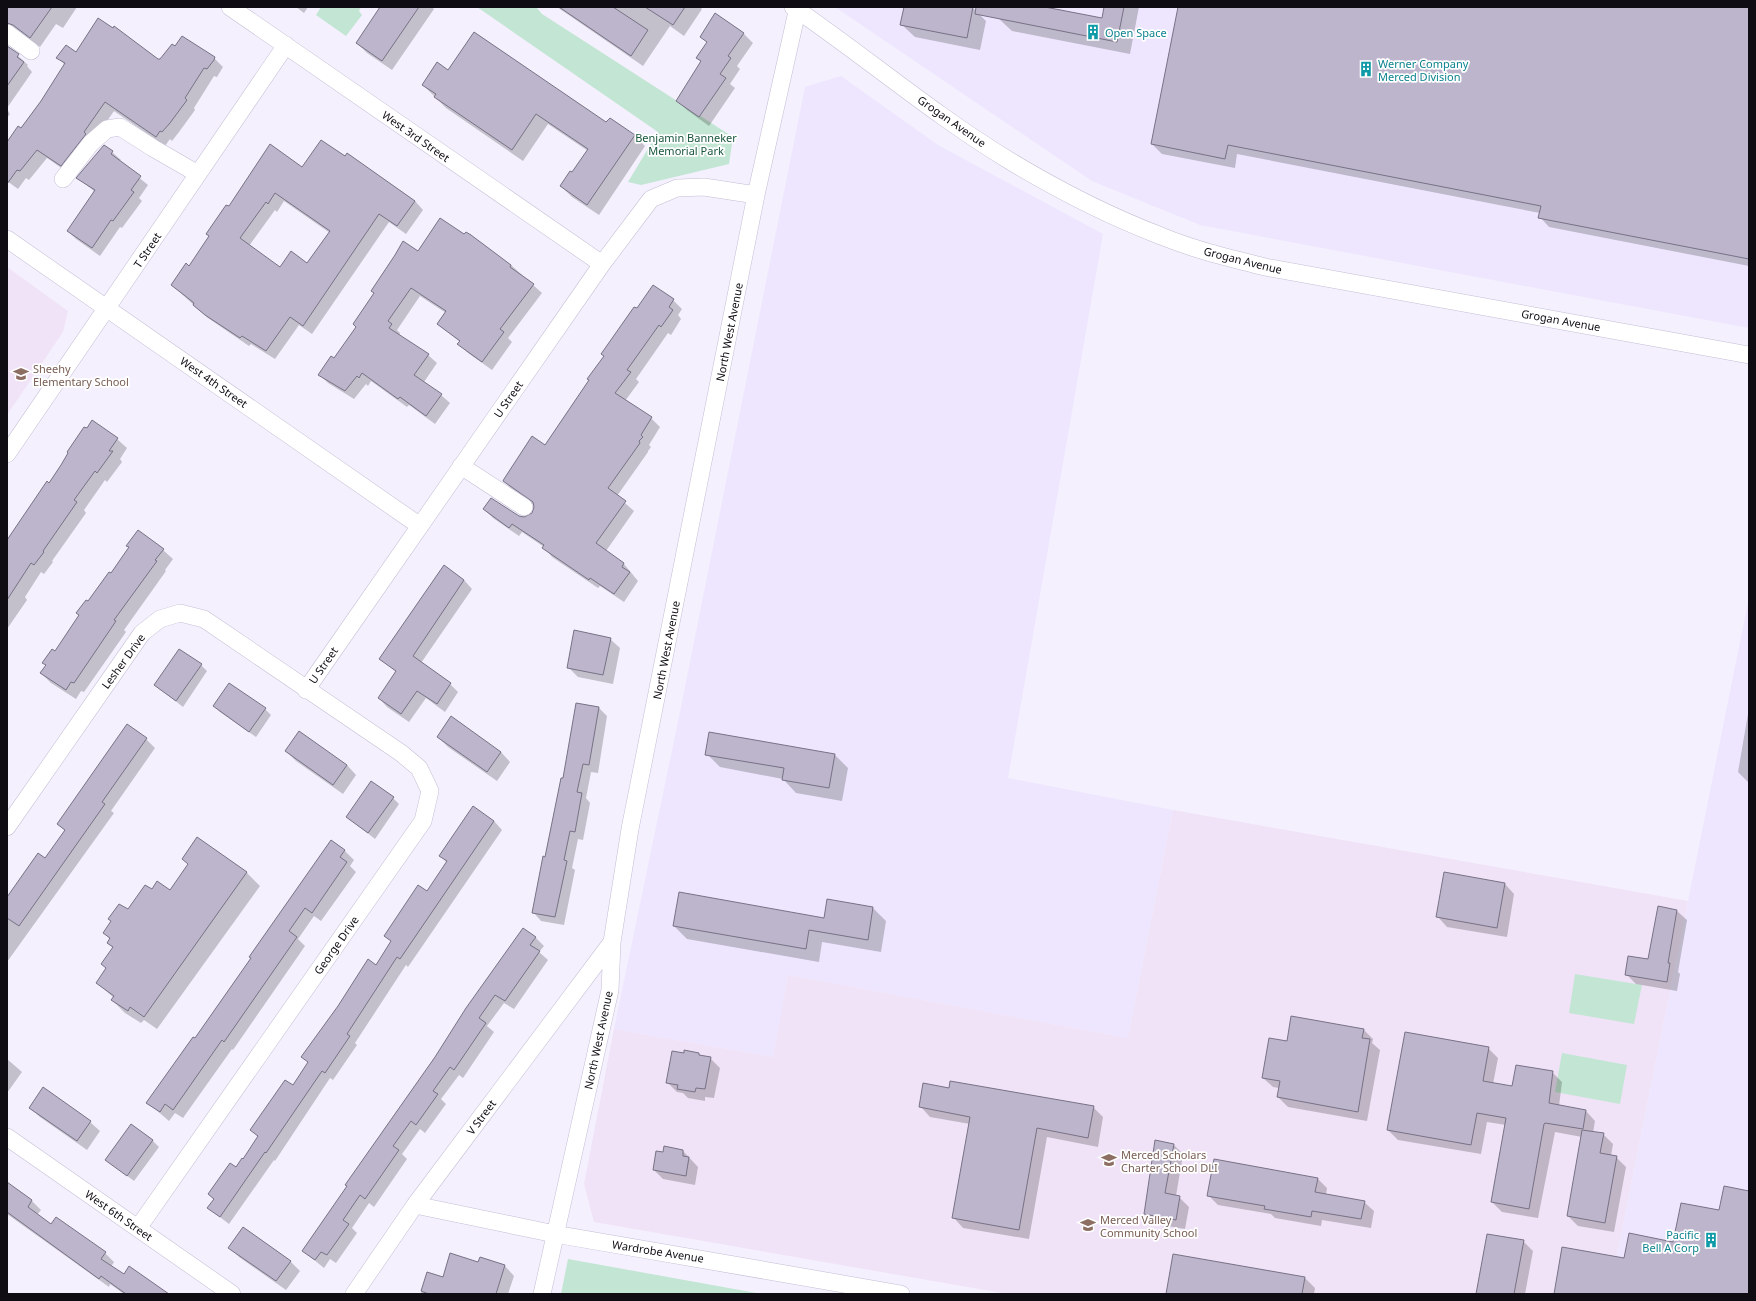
<svg xmlns="http://www.w3.org/2000/svg" width="1756" height="1301" font-family="'Noto Sans',sans-serif">
  <style>
    .built { fill: #eee6fe }
    .education { fill: #f0e3f7 }
    .green { fill: #c3e5d3 }
    .shadow { fill: #0003; fill-rule: evenodd }
    .building { fill: #bcb5cb; stroke: #787286; fill-rule: evenodd }
    .lines { fill: none; stroke-linecap: round; stroke-linejoin: round }
    .minor-casing { stroke: #c5bed4; stroke-width: 18 }
    .minor { stroke: #fff; stroke-width: 17 }
    .labels { text-anchor: middle; dominant-baseline: central; stroke-width: 3.5; stroke-linejoin: round; paint-order: stroke }
    .culture-label { font-size: 11px; fill: #0d838f; stroke: #fff; text-anchor: start }
    .street-label { font-size: 11px; fill: #0f0c13; stroke: #fff }
    .park-label { font-size: 11px; fill: #18563d; stroke: #fff }
    .education-label { font-size: 11px; fill: #785e54; stroke: #fff; text-anchor: start }
  </style>
  <rect width="100%" height="100%" fill="#f4f0fe"/>
  <path class="built" d="M 835,7 L 1749,7 L 1749,328 L 1200,225 L 1092,181 Z
    M 841,76 L 938,145 L 1103,234 L 1008,778 L 1173,810 L 1128,1038 L 788,975 L 773,1057 L 614,1029 L 681,707 L 805,87 Z
    M 1749,597 L 1749,1294 L 1609,1294 L 1688,901 Z"/>
  <path class="education" d="M 7,267 L 68,311 L 63,332 L 7,415 Z
    M 1173,810 L 1688,901 L 1609,1294 L 1008,1294 L 594,1222 L 584,1184 L 614,1029 L 773,1057 L 788,975 L 1128,1038 Z"/>
  <path class="green" d="M 321,7 L 361,7 L 359,11 L 362,15 L 346,36 L 316,15 Z
    M 477,7 L 536,7 L 542,14 L 733,137 L 729,164 L 641,185 L 628,182 L 658,132 Z
    M 1575,974 L 1642,985 L 1634,1024 L 1569,1013 Z
    M 1562,1053 L 1627,1065 L 1620,1104 L 1555,1092 Z
    M 568,1259 L 762,1294 L 561,1294 Z"/>
  <path class="shadow" d="M 7,7 L 77,7 L 63,28 L 56,24 L 40,47 L 19,32 L 7,40 Z
    M 296,7 L 308,7 L 304,13 Z
    M 382,7 L 432,7 L 434,9 L 392,70 L 367,53 L 357,43 Z
    M 557,7 L 700,7 L 702,9 L 684,36 L 670,26 L 643,66 Z
    M 905,7 L 973,8 L 986,21 L 980,50 L 915,37 L 901,24 Z
    M 1000,7 L 1039,7 L 1103,20 L 1106,7 L 1139,7 L 1130,54 L 1012,31 L 998,18 Z
    M 1179,7 L 1749,7 L 1749,266 L 1549,227 L 1540,217 L 1540,213 L 1237,154 L 1235,168 L 1162,154 L 1152,144 Z
    M 743,33 L 753,43 L 737,66 L 740,69 L 730,84 L 735,88 L 709,126 L 687,110 L 677,101 L 702,62 L 698,58 L 708,43 L 701,37 Z
    M 7,46 L 28,65 L 27,66 L 32,72 L 7,108 Z
    M 76,53 L 158,60 L 214,58 L 223,67 L 217,77 L 214,76 L 194,108 L 195,110 L 179,132 L 172,141 L 170,139 L 165,146 L 114,111 L 70,174 L 47,158 L 29,180 L 26,178 L 18,189 L 7,181 L 7,144 L 21,130 L 42,102 L 65,65 L 58,58 Z
    M 423,85 L 607,123 L 634,135 L 645,146 L 599,215 L 572,197 L 561,186 L 573,174 L 588,151 L 548,124 L 523,161 L 446,108 Z
    M 7,109 L 10,114 L 7,118 Z
    M 112,152 L 121,160 L 119,161 L 148,185 L 139,198 L 142,201 L 122,228 L 120,227 L 100,256 L 76,239 L 68,231 L 95,192 L 78,178 Z
    M 302,168 L 415,201 L 423,210 L 406,234 L 389,222 L 312,334 L 299,325 L 275,359 L 251,344 L 249,346 L 208,318 L 172,285 L 189,267 L 229,208 ZM 284,201 L 330,233 L 307,264 L 280,268 L 249,246 L 275,210 L 277,212 Z
    M 418,252 L 511,265 L 542,293 L 508,338 L 512,342 L 492,370 L 468,353 L 459,344 L 460,342 L 438,324 L 446,313 L 420,296 L 397,330 L 400,333 L 399,336 L 428,355 L 437,363 L 424,382 L 441,395 L 450,403 L 435,424 L 409,405 L 407,407 L 371,381 L 368,386 L 366,384 L 354,399 L 328,383 L 320,375 L 335,359 Z
    M 673,300 L 682,309 L 678,315 L 681,319 L 671,335 L 668,333 L 636,379 L 639,382 L 625,401 L 651,418 L 660,427 L 649,445 L 651,447 L 648,451 L 648,452 L 617,496 L 634,511 L 606,551 L 624,564 L 638,581 L 624,602 L 600,586 L 598,588 L 552,557 L 544,547 L 522,532 L 519,536 L 493,518 L 484,509 L 524,518 L 533,513 L 534,505 L 513,490 L 504,481 L 545,446 L 637,310 Z
    M 117,439 L 127,448 L 120,459 L 122,462 L 107,482 L 105,480 L 84,510 L 86,513 L 52,561 L 53,562 L 44,574 L 41,572 L 25,597 L 27,600 L 7,629 L 7,542 L 49,484 Z
    M 128,546 L 163,550 L 173,559 L 165,570 L 166,571 L 124,630 L 126,632 L 84,692 L 81,691 L 76,699 L 51,683 L 41,673 L 46,666 L 44,663 L 55,652 L 88,602 L 111,574 L 130,548 Z
    M 464,580 L 472,589 L 421,663 L 450,684 L 458,692 L 445,712 L 426,698 L 409,722 L 387,707 L 379,698 L 396,672 L 380,659 Z
    M 610,639 L 620,648 L 613,684 L 578,677 L 568,667 Z
    M 201,665 L 207,671 L 183,707 L 155,685 Z
    M 214,706 L 265,709 L 271,715 L 256,737 L 220,712 Z
    M 599,708 L 607,716 L 598,773 L 591,772 L 586,798 L 590,803 L 583,840 L 578,839 L 572,868 L 575,870 L 564,925 L 541,921 L 533,912 L 563,779 Z
    M 1749,708 L 1749,783 L 1738,772 Z
    M 710,733 L 835,755 L 848,768 L 842,801 L 796,793 L 783,779 L 720,767 L 707,754 Z
    M 438,737 L 501,752 L 510,762 L 497,781 L 448,747 Z
    M 146,739 L 155,748 L 111,811 L 114,813 L 7,962 L 7,899 L 46,860 L 65,831 L 58,824 Z
    M 286,751 L 347,765 L 356,775 L 343,794 L 296,761 Z
    M 393,798 L 399,804 L 375,839 L 347,817 Z
    M 494,821 L 502,830 L 408,967 L 406,965 L 355,1043 L 357,1045 L 333,1080 L 330,1078 L 275,1161 L 274,1160 L 229,1224 L 208,1208 L 214,1200 L 209,1194 L 243,1160 L 258,1137 L 251,1130 L 294,1086 L 309,1063 L 303,1057 L 376,966 L 392,942 L 385,936 L 427,892 L 447,863 L 441,856 Z
    M 197,838 L 247,873 L 260,886 L 157,1029 L 144,1020 L 141,1023 L 125,1013 L 112,1000 L 114,998 L 97,983 L 107,968 L 113,948 L 108,943 L 110,939 L 104,933 L 152,891 L 170,891 L 189,865 Z
    M 331,841 L 345,851 L 354,860 L 350,866 L 356,872 L 321,921 L 314,916 L 298,939 L 305,946 L 233,1050 L 232,1049 L 183,1118 L 175,1113 L 169,1121 L 148,1103 L 196,1040 Z
    M 1505,884 L 1514,894 L 1507,937 L 1447,927 L 1438,917 Z
    M 828,900 L 873,908 L 886,921 L 881,952 L 822,942 L 819,962 L 687,939 L 674,926 L 825,919 Z
    M 1677,911 L 1687,920 L 1678,972 L 1680,974 L 1677,991 L 1636,984 L 1626,974 L 1649,961 Z
    M 535,937 L 544,946 L 539,952 L 548,960 L 514,1009 L 504,1003 L 487,1026 L 494,1032 L 463,1078 L 459,1075 L 441,1099 L 446,1104 L 425,1133 L 420,1129 L 402,1154 L 407,1159 L 374,1207 L 369,1203 L 352,1228 L 357,1233 L 336,1263 L 330,1259 L 324,1268 L 303,1251 Z
    M 1363,1029 L 1373,1039 L 1372,1043 L 1380,1050 L 1367,1121 L 1288,1107 L 1278,1097 L 1279,1088 L 1273,1087 L 1263,1078 L 1287,1042 Z
    M 1488,1048 L 1498,1058 L 1493,1084 L 1513,1087 L 1552,1072 L 1562,1082 L 1559,1106 L 1586,1111 L 1595,1121 L 1593,1133 L 1603,1134 L 1613,1144 L 1611,1156 L 1616,1157 L 1626,1167 L 1614,1232 L 1578,1226 L 1568,1216 L 1582,1137 L 1555,1132 L 1538,1218 L 1502,1212 L 1492,1202 L 1506,1125 L 1487,1122 L 1481,1154 L 1398,1140 L 1388,1130 Z
    M 684,1054 L 699,1054 L 702,1057 L 710,1058 L 720,1068 L 714,1098 L 705,1097 L 705,1101 L 688,1098 L 683,1093 L 677,1092 L 667,1082 Z
    M 7,1059 L 22,1072 L 7,1093 Z
    M 950,1090 L 1093,1107 L 1103,1117 L 1098,1147 L 1047,1137 L 1029,1239 L 963,1228 L 954,1218 L 970,1124 L 930,1117 L 921,1107 Z
    M 30,1108 L 90,1122 L 100,1131 L 87,1150 L 40,1117 Z
    M 152,1140 L 159,1147 L 134,1181 L 106,1160 Z
    M 1156,1141 L 1173,1144 L 1183,1154 L 1176,1196 L 1179,1197 L 1189,1207 L 1185,1229 L 1155,1224 L 1145,1214 Z
    M 683,1151 L 698,1167 L 695,1185 L 663,1179 L 654,1170 L 664,1153 Z
    M 1318,1179 L 1327,1188 L 1326,1195 L 1364,1202 L 1374,1211 L 1371,1228 L 1322,1220 L 1321,1226 L 1275,1218 L 1271,1214 L 1218,1205 L 1208,1195 Z
    M 7,1184 L 32,1201 L 41,1210 L 37,1215 L 52,1225 L 105,1253 L 114,1262 L 111,1267 L 124,1276 L 167,1294 L 124,1294 L 110,1284 L 109,1287 L 7,1214 Z
    M 1523,1241 L 1533,1251 L 1525,1294 L 1477,1294 Z
    M 230,1248 L 290,1261 L 300,1271 L 286,1290 L 239,1257 Z
    M 1173,1255 L 1305,1278 L 1315,1288 L 1314,1294 L 1167,1294 Z
    M 479,1263 L 505,1266 L 514,1276 L 508,1294 L 421,1294 L 427,1273 L 444,1278 Z"/>
  <path class="building" d="M 7,7 L 52,7 L 30,38 L 13,25 L 7,23 Z
    M 380,7 L 419,7 L 382,61 L 356,43 Z
    M 559,7 L 613,7 L 648,30 L 631,56 Z
    M 645,7 L 685,7 L 673,25 Z
    M 904,7 L 973,7 L 967,38 L 900,25 Z
    M 976,7 L 1045,7 L 1102,18 L 1104,7 L 1124,7 L 1117,42 L 975,14 Z
    M 1178,7 L 1749,7 L 1749,259 L 1538,218 L 1541,206 L 1228,145 L 1225,159 L 1151,144 Z
    M 715,13 L 744,33 L 728,56 L 731,58 L 720,74 L 726,78 L 699,117 L 676,101 L 701,61 L 696,58 L 707,42 L 700,37 Z
    M 98,18 L 113,28 L 114,26 L 158,59 L 160,59 L 172,44 L 175,46 L 182,36 L 215,57 L 214,60 L 207,69 L 204,68 L 185,98 L 187,100 L 170,123 L 162,132 L 160,131 L 156,137 L 105,102 L 84,132 L 86,134 L 61,166 L 37,150 L 20,171 L 17,170 L 7,184 L 7,142 L 18,126 L 21,128 L 41,101 L 65,63 L 56,58 L 66,45 L 76,52 Z
    M 474,32 L 606,122 L 610,118 L 635,135 L 587,205 L 560,186 L 570,171 L 572,172 L 588,149 L 536,114 L 512,150 L 434,97 L 436,94 L 422,85 L 437,62 L 448,70 Z
    M 7,46 L 19,54 L 17,57 L 24,62 L 7,86 Z
    M 321,140 L 345,156 L 347,153 L 415,201 L 397,226 L 379,214 L 303,326 L 290,317 L 266,351 L 242,336 L 240,338 L 205,315 L 193,305 L 194,303 L 184,295 L 171,285 L 186,263 L 189,266 L 209,236 L 206,234 L 226,205 L 229,206 L 270,144 L 302,167 ZM 275,193 L 330,231 L 307,263 L 291,251 L 280,267 L 240,238 L 266,202 L 268,204 Z
    M 104,145 L 113,151 L 111,154 L 141,176 L 131,190 L 134,192 L 113,221 L 111,220 L 92,248 L 67,231 L 95,190 L 76,178 Z
    M 440,218 L 464,234 L 466,232 L 471,235 L 511,265 L 510,267 L 534,284 L 500,329 L 504,332 L 482,362 L 457,344 L 460,341 L 437,324 L 446,311 L 411,288 L 388,321 L 392,324 L 389,328 L 429,354 L 414,375 L 442,394 L 426,416 L 400,397 L 398,399 L 362,373 L 359,378 L 357,376 L 345,391 L 318,375 L 331,356 L 334,358 L 356,327 L 353,324 L 374,293 L 371,291 L 395,255 L 403,241 L 418,251 Z
    M 653,285 L 674,299 L 669,307 L 673,310 L 661,327 L 659,325 L 627,370 L 631,372 L 615,393 L 652,417 L 641,435 L 643,437 L 639,441 L 640,443 L 608,488 L 626,501 L 596,543 L 624,563 L 622,567 L 630,572 L 614,594 L 590,578 L 589,580 L 542,548 L 544,545 L 512,524 L 509,528 L 483,509 L 491,498 L 519,516 L 524,517 L 532,513 L 534,507 L 533,502 L 503,481 L 504,479 L 532,436 L 545,445 L 589,380 L 587,379 L 604,356 L 601,354 L 634,307 L 637,308 Z
    M 92,420 L 118,438 L 109,451 L 113,451 L 97,473 L 95,471 L 74,500 L 77,502 L 43,551 L 44,552 L 34,565 L 31,563 L 7,600 L 7,540 L 47,481 L 49,483 L 61,465 L 68,453 L 67,452 L 84,427 L 87,428 Z
    M 138,530 L 164,549 L 155,560 L 157,561 L 114,620 L 116,621 L 74,683 L 71,682 L 66,690 L 40,673 L 46,665 L 42,663 L 52,649 L 55,651 L 79,615 L 76,613 L 86,600 L 88,601 L 109,572 L 111,573 L 129,547 L 126,546 Z
    M 444,565 L 464,580 L 413,656 L 451,683 L 437,704 L 417,691 L 401,714 L 378,698 L 396,671 L 379,659 Z
    M 574,630 L 611,638 L 603,675 L 567,668 Z
    M 179,649 L 202,664 L 176,701 L 154,685 Z
    M 229,683 L 266,708 L 249,732 L 213,706 Z
    M 576,703 L 599,707 L 589,765 L 583,764 L 577,792 L 582,793 L 575,832 L 570,831 L 564,860 L 567,861 L 555,917 L 532,913 L 543,856 L 545,857 L 561,778 L 563,778 Z
    M 451,716 L 501,752 L 487,772 L 437,737 Z
    M 127,724 L 147,738 L 102,802 L 105,804 L 19,926 L 7,918 L 7,897 L 38,853 L 45,858 L 65,830 L 57,824 Z
    M 299,731 L 347,765 L 333,785 L 285,751 Z
    M 709,732 L 835,754 L 829,788 L 782,780 L 784,768 L 705,755 Z
    M 371,781 L 394,797 L 368,833 L 346,817 Z
    M 473,806 L 494,821 L 400,959 L 397,957 L 347,1034 L 350,1036 L 325,1073 L 322,1071 L 266,1153 L 265,1152 L 220,1217 L 207,1208 L 214,1199 L 208,1194 L 230,1163 L 236,1167 L 242,1158 L 243,1159 L 258,1136 L 250,1130 L 285,1080 L 293,1085 L 308,1062 L 301,1057 L 338,1006 L 368,959 L 376,965 L 391,941 L 384,936 L 418,885 L 427,891 L 447,861 L 439,856 Z
    M 197,837 L 247,872 L 144,1017 L 130,1007 L 128,1011 L 111,1000 L 114,996 L 96,983 L 106,968 L 101,964 L 113,947 L 107,943 L 110,938 L 103,933 L 111,921 L 108,919 L 119,904 L 128,909 L 145,885 L 152,889 L 157,881 L 170,890 L 188,864 L 182,859 Z
    M 331,840 L 345,850 L 340,857 L 347,862 L 312,913 L 305,908 L 289,931 L 297,937 L 224,1042 L 222,1040 L 173,1110 L 165,1104 L 160,1112 L 146,1103 L 193,1037 L 195,1038 L 251,958 L 249,957 Z
    M 1444,872 L 1505,883 L 1497,928 L 1436,917 Z
    M 679,892 L 824,918 L 827,899 L 873,907 L 868,940 L 809,930 L 806,949 L 673,926 Z
    M 1658,906 L 1677,910 L 1668,963 L 1670,963 L 1667,982 L 1625,975 L 1628,956 L 1648,959 Z
    M 523,928 L 536,937 L 530,945 L 540,951 L 505,1001 L 495,995 L 479,1018 L 486,1023 L 454,1070 L 450,1067 L 433,1091 L 438,1094 L 416,1125 L 411,1121 L 393,1146 L 399,1150 L 365,1199 L 360,1195 L 343,1220 L 349,1224 L 327,1255 L 321,1252 L 315,1260 L 302,1251 L 347,1186 L 345,1185 L 435,1057 L 466,1008 Z
    M 1291,1016 L 1364,1029 L 1362,1038 L 1370,1039 L 1358,1112 L 1277,1097 L 1280,1081 L 1262,1078 L 1269,1038 L 1287,1041 Z
    M 1405,1032 L 1489,1047 L 1483,1081 L 1512,1086 L 1516,1065 L 1553,1071 L 1549,1103 L 1586,1110 L 1583,1129 L 1545,1123 L 1544,1124 L 1529,1209 L 1491,1202 L 1506,1118 L 1477,1113 L 1471,1145 L 1387,1130 Z
    M 684,1050 L 699,1053 L 699,1055 L 711,1057 L 705,1089 L 696,1088 L 695,1092 L 677,1089 L 678,1085 L 666,1083 L 672,1051 L 684,1053 Z
    M 950,1081 L 1094,1106 L 1088,1138 L 1037,1128 L 1019,1230 L 952,1218 L 970,1117 L 919,1107 L 923,1083 L 949,1088 Z
    M 43,1087 L 91,1121 L 77,1141 L 29,1108 Z
    M 131,1124 L 153,1140 L 127,1176 L 105,1160 Z
    M 1582,1130 L 1604,1133 L 1600,1153 L 1617,1156 L 1605,1223 L 1567,1216 Z
    M 1155,1140 L 1174,1144 L 1165,1193 L 1180,1196 L 1176,1220 L 1144,1214 Z
    M 664,1146 L 683,1150 L 683,1156 L 689,1157 L 686,1176 L 653,1170 L 656,1151 L 663,1152 Z
    M 1214,1159 L 1318,1178 L 1315,1192 L 1365,1201 L 1361,1219 L 1312,1211 L 1311,1217 L 1264,1209 L 1265,1206 L 1207,1196 Z
    M 7,1182 L 32,1200 L 28,1207 L 51,1224 L 56,1217 L 106,1252 L 101,1259 L 124,1274 L 129,1266 L 169,1294 L 126,1294 L 101,1276 L 99,1279 L 7,1212 Z
    M 1724,1186 L 1749,1191 L 1749,1294 L 1554,1294 L 1562,1247 L 1624,1258 L 1629,1233 L 1673,1242 L 1681,1203 L 1719,1210 Z
    M 243,1227 L 291,1261 L 276,1281 L 228,1248 Z
    M 1487,1234 L 1524,1240 L 1514,1294 L 1476,1294 Z
    M 450,1253 L 478,1262 L 480,1257 L 505,1265 L 496,1294 L 429,1294 L 421,1291 L 427,1272 L 443,1277 Z
    M 1173,1254 L 1305,1277 L 1302,1294 L 1166,1294 Z"/>
  <g class="lines">
    <g class="minor-casing">
      <path id="minor" d="M 230,7 L 602,264
        M 793,7 C 866,57 934,115 1010,161 C 1058,190 1109,216 1161,236 C 1195,250 1230,258 1265,267 L 1749,355
        M 7,33 L 31,51
        M 63,179 L 91,143 L 107,129 L 120,127 L 153,148 L 198,174
        M 7,239 L 420,526
        M 7,454 L 286,45
        M 461,466 L 524,507
        M 306,690 L 602,264 L 651,199 L 677,188 L 704,187 L 756,195
        M 7,827 L 142,633 L 160,619 L 180,613 L 204,619 L 401,753 L 419,768 L 430,791 L 423,821 L 138,1228
        M 7,1137 L 232,1294
        M 415,1205 L 555,1234 L 901,1294
        M 354,1294 L 415,1205 L 612,942
        M 542,1294 L 610,990 L 612,942 L 630,829 L 756,195 L 798,7"/>
    </g>
    <use href="#minor" class="minor"/>
  </g>
  <defs>
    <g id="building-bare" transform="scale(1.2)"><path d="M-4-6H4V6H1V3H-1V6H-4ZM-2.5-4.3h1.7v1.8h-1.7ZM.8-4.3h1.7v1.8H.8ZM-2.5-1h1.7V.8h-1.7ZM.8-1h1.7V.8H.8Z" fill="#0f9aa8" stroke="#fff" stroke-width="2.5" paint-order="stroke"/></g>
    <g id="school-bare" transform="scale(1.2)"><path d="M0-5L7-2L0 1L-7-2ZM-4 1L0 2.5L4 1V4Q0 6-4 4Z" fill="#8d6e63" stroke="#fff" stroke-width="2.5" paint-order="stroke"/></g>
  </defs>
  <g fill-rule="evenodd">
    <use href="#building-bare" x="1093" y="32"/>
    <use href="#building-bare" x="1366" y="69"/>
    <use href="#school-bare" x="21" y="374"/>
    <use href="#school-bare" x="1109" y="1160"/>
    <use href="#school-bare" x="1088" y="1225"/>
    <use href="#building-bare" x="1711" y="1240"/>
  </g>
  <g class="labels">
    <g class="culture-label">
      <text x="1105" y="32">Open Space</text>
      <text x="1378" y="63">Werner Company<tspan x="1378" dy="13">Merced Division</tspan></text>
      <text x="1699" y="1234" text-anchor="end">Pacific<tspan x="1699" dy="13">Bell A Corp</tspan></text>
    </g>
    <g class="street-label">
      <text transform="translate(952 121) rotate(35)">Grogan Avenue</text>
      <text transform="translate(416 136) rotate(35)">West 3rd Street</text>
      <text transform="translate(147 250) rotate(-56)">T Street</text>
      <text transform="translate(1243 260) rotate(14)">Grogan Avenue</text>
      <text transform="translate(1561 320) rotate(10)">Grogan Avenue</text>
      <text transform="translate(729 332) rotate(-79)">North West Avenue</text>
      <text transform="translate(214 382) rotate(35)">West 4th Street</text>
      <text transform="translate(508 399) rotate(-55)">U Street</text>
      <text transform="translate(666 650) rotate(-79)">North West Avenue</text>
      <text transform="translate(123 661) rotate(-54)">Lesher Drive</text>
      <text transform="translate(323 665) rotate(-55)">U Street</text>
      <text transform="translate(336 945) rotate(-55)">George Drive</text>
      <text transform="translate(598 1040) rotate(-78)">North West Avenue</text>
      <text transform="translate(481 1117) rotate(-53)">V Street</text>
      <text transform="translate(119 1215) rotate(35)">West 6th Street</text>
      <text transform="translate(658 1251) rotate(9)">Wardrobe Avenue</text>
    </g>
    <g class="park-label">
      <text x="686" y="137">Benjamin Banneker<tspan x="686" dy="13">Memorial Park</tspan></text>
    </g>
    <g class="education-label">
      <text x="33" y="368">Sheehy<tspan x="33" dy="13">Elementary School</tspan></text>
      <text x="1121" y="1154">Merced Scholars<tspan x="1121" dy="13">Charter School DLI</tspan></text>
      <text x="1100" y="1219">Merced Valley<tspan x="1100" dy="13">Community School</tspan></text>
    </g>
  </g>
  <rect width="1756" height="1301" fill="none" stroke="#0f0c13" stroke-width="16"/>
</svg>
